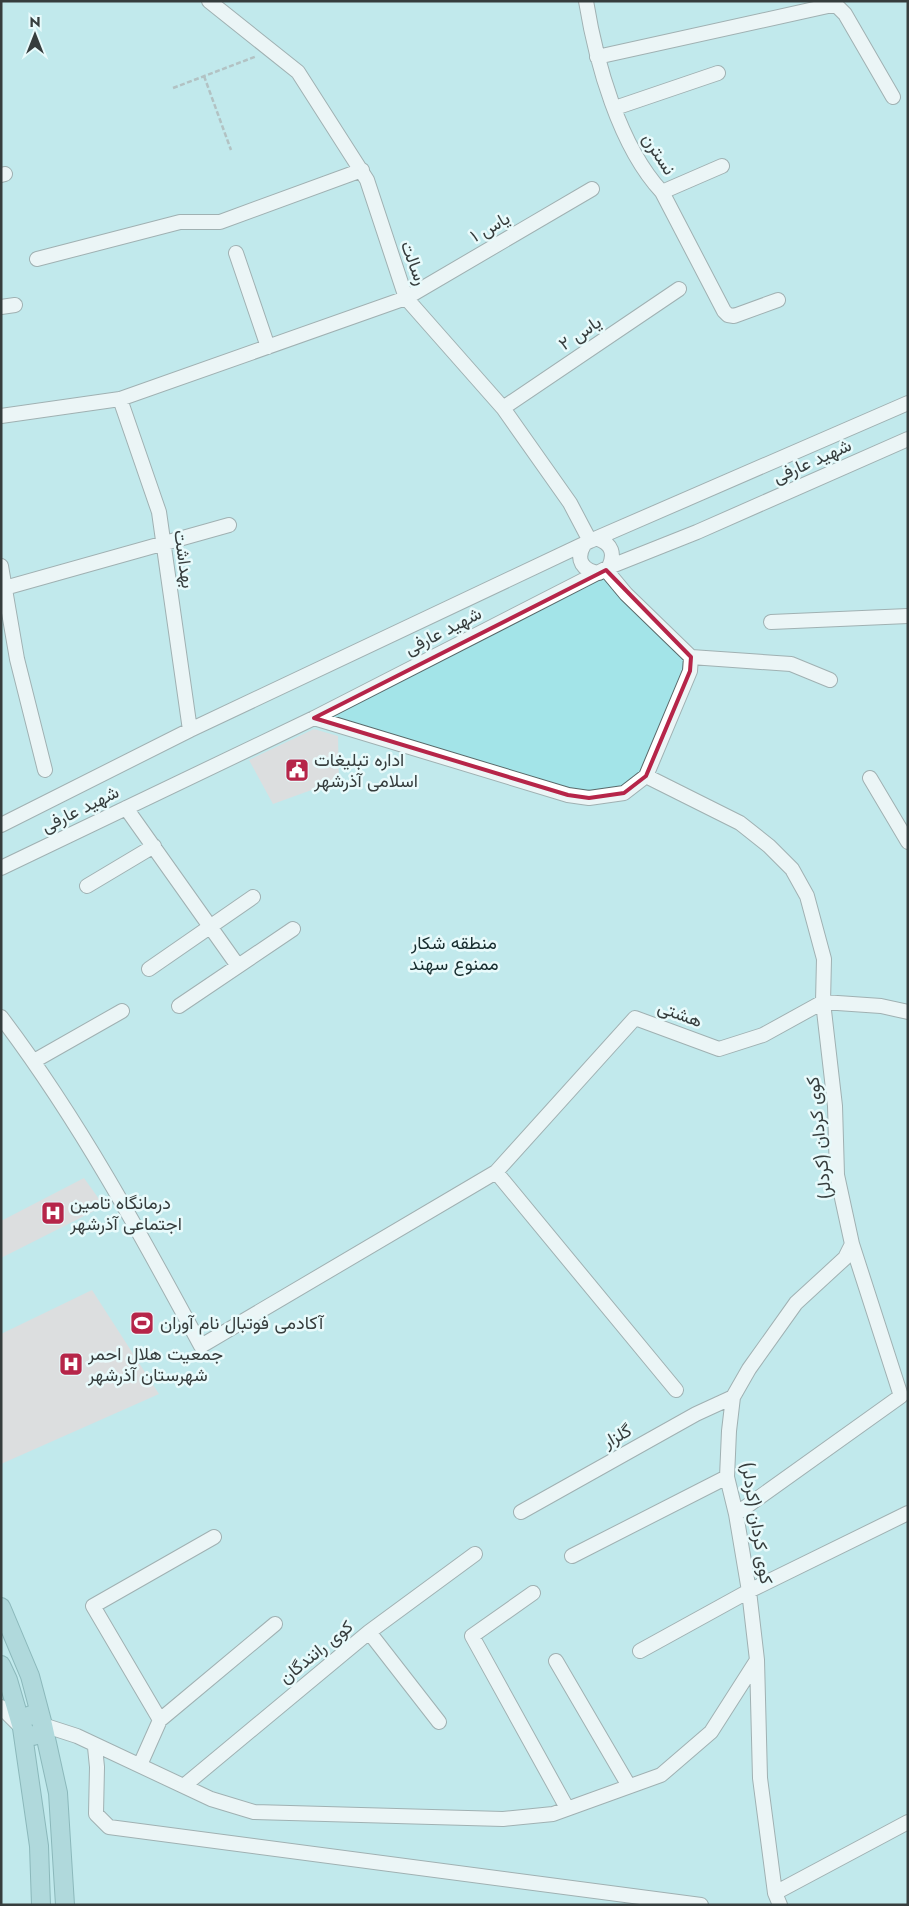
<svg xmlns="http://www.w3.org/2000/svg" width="909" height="1906" font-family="Jost,Vazirmatn,sans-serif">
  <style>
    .green { fill: #a3e4e8 }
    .building { fill: #ddcccd }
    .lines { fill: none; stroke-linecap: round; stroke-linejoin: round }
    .minor-casing { stroke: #596869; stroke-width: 16 }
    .major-casing { stroke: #2b787c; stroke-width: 20 }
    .path { stroke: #828e8f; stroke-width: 2.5; stroke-dasharray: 5 2.5; stroke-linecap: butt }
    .minor { stroke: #fff; stroke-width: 14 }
    .major { stroke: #7cc1c5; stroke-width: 18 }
    .marked { fill: none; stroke: #b62549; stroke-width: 4; stroke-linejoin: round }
    .labels { text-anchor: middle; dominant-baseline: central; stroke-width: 5; stroke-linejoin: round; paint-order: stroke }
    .street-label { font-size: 18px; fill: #363d3d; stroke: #e8fafb }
    .poi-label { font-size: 18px; fill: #363d3d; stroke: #e8fafb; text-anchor: start }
    .park-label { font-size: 18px; fill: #182d2f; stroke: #e8fafb }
  </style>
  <rect width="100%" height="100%" fill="#dbedee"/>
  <path class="green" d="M 1,1 L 908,1 L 908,1905 L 1,1905 Z"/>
  <path class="building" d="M 314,729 L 338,736 L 339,780 L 273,804 L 249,760 Z
    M 84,1178 L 104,1206 L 1,1258 L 1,1221 Z
    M 92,1290 L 159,1394 L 1,1464 L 1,1334 Z"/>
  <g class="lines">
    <g class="minor-casing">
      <path id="minor" d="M 209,1 L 298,72 L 367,180 L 406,298 L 503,408 L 570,503 L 590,541
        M 586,1 C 596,62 619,146 662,192 L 724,311 L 728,315 L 734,316 L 778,300
        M 597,57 L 828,6 L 837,6 L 845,14 L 893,97
        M 615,108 L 718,73
        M 1,175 L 5,174
        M 662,192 L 722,166
        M 236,253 L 268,347
        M 37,259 L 180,222 L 220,222 L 362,170
        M 1,307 L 15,305
        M 120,399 L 159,512 L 190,730
        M 503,408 L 679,289
        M 1,416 L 120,399 L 406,298 L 592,189
        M 598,539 C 612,544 615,554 609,567
        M 584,545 C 575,560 583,571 599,573
        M 1,566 L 17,659 L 45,770
        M 606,570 L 626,594 L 691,657 L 690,671 L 646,776 L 740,823 L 769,846 L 792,869 L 807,896 L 824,959 L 823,1002 L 835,1106 L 837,1175 L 852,1244 L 845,1258 L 796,1303 L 749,1369 L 733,1397 L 729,1431 L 727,1477 L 736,1514 L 749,1591 L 757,1660 L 760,1778 L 775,1893 L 780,1905
        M 1,589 L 229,525
        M 771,622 L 908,616
        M 691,657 L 791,664 L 830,680
        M 314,718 L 568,795 L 589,798 L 624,793 L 646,776
        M 870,778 L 908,842
        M 126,808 L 238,966
        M 1,825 L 190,730 L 590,541 L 908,403
        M 1,868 L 314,718 L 609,567 L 697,532 L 908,439
        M 87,886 L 154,846
        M 149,969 L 253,897
        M 179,1006 L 293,929
        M 1,1017 C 79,1120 140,1233 201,1346 L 496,1172 L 635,1018 L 719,1049 L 763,1035 L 823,1002 L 881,1006 L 908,1012
        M 34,1061 L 122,1011
        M 496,1172 L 676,1390
        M 521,1512 L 696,1414 L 733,1397
        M 736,1514 L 901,1396 L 852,1244
        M 572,1556 L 727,1477
        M 533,1593 L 472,1636 L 567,1808
        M 369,1632 L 439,1722
        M 640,1651 L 749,1591 L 908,1513
        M 556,1661 L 629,1786
        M 1,1707 L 22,1728
        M 160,1720 L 93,1606 L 214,1537
        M 43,1725 L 77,1736 L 211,1799 L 254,1812 L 503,1819 L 553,1814 L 661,1775 L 711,1732 L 757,1660
        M 95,1747 L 97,1767 L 96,1814 L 109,1827 L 701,1905
        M 140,1765 L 160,1720 L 275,1624
        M 185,1785 L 369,1632 L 475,1554
        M 775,1893 L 908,1822"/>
    </g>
    <g class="major-casing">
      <path id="major" d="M 1,1607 L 30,1676 L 43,1725
        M 1,1665 L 8,1680 L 22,1728 L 39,1846 L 41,1905
        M 43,1725 L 39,1734 L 33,1736 L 26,1734 L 21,1724 L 25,1718 L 31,1715 L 38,1716 L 43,1725 L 58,1793 L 65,1905"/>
    </g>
    <path class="path" d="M 204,76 L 231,150
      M 173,88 L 257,56"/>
    <use href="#minor" class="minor"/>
    <use href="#major" class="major"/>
  </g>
  <path d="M0 0H909V1906H0ZM 606,570 L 691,657 L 690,671 L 646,776 L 624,793 L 589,798 L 568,795 L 314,718 Z" fill="#dbedee" fill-opacity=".55" fill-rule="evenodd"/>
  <path class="marked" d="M 606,570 L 691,657 L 690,671 L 646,776 L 624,793 L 589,798 L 568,795 L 314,718 Z"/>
  <defs>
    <g id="civic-square" transform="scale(1.25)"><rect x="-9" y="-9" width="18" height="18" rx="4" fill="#b62549" stroke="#e8fafb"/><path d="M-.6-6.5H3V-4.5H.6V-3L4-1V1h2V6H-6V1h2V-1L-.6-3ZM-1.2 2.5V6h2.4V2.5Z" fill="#fff"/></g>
    <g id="hospital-square" transform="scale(1.25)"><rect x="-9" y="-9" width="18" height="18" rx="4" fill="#b62549" stroke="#e8fafb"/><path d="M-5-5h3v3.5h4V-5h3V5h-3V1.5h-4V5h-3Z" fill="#fff"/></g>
    <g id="stadium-square" transform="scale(1.25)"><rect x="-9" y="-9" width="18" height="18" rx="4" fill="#b62549" stroke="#e8fafb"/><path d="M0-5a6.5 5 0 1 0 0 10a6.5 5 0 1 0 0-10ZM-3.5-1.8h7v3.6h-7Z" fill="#fff"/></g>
  </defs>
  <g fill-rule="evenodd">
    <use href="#civic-square" x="297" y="770"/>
    <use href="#hospital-square" x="53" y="1213"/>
    <use href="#stadium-square" x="142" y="1323"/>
    <use href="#hospital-square" x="71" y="1364"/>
  </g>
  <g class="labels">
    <g class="street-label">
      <text transform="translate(659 154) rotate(57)">نسترن</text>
      <text transform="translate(490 227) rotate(-30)">یاس ۱</text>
      <text transform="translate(414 263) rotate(70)">رسالت</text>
      <text transform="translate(580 333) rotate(-34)">یاس ۲</text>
      <text transform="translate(812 461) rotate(-24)">شهید عارفی</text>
      <text transform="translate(184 559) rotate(82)">بهداشت</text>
      <text transform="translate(443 631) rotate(-27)">شهید عارفی</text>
      <text transform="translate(80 809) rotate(-26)">شهید عارفی</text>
      <text transform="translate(680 1014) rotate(20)">هشتی</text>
      <text transform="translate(819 1138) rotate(-96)">کوی کردان (کردلر)</text>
      <text transform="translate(617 1436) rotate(-29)">گلزار</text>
      <text transform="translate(757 1523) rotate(81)">کوی کردان (کردلر)</text>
      <text transform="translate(316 1652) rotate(-39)">کوی رانندگان</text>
    </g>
    <g class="poi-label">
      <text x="314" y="760">اداره تبلیغات<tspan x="314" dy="21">اسلامی آذرشهر</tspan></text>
      <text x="70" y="1203">درمانگاه تامین<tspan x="70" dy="21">اجتماعی آذرشهر</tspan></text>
      <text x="160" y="1323">آکادمی فوتبال نام آوران</text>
      <text x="88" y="1354">جمعیت هلال احمر<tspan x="88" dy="21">شهرستان آذرشهر</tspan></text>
    </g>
    <g class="park-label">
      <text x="454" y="943">منطقه شکار<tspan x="454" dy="21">ممنوع سهند</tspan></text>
    </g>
  </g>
  <rect width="909" height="1906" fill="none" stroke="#363d3d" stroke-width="5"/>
  <g transform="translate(35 35)" stroke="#e8fafb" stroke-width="4" paint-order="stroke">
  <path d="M0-4L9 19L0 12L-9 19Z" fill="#363d3d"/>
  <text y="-8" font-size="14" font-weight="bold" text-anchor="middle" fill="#363d3d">N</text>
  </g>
</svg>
